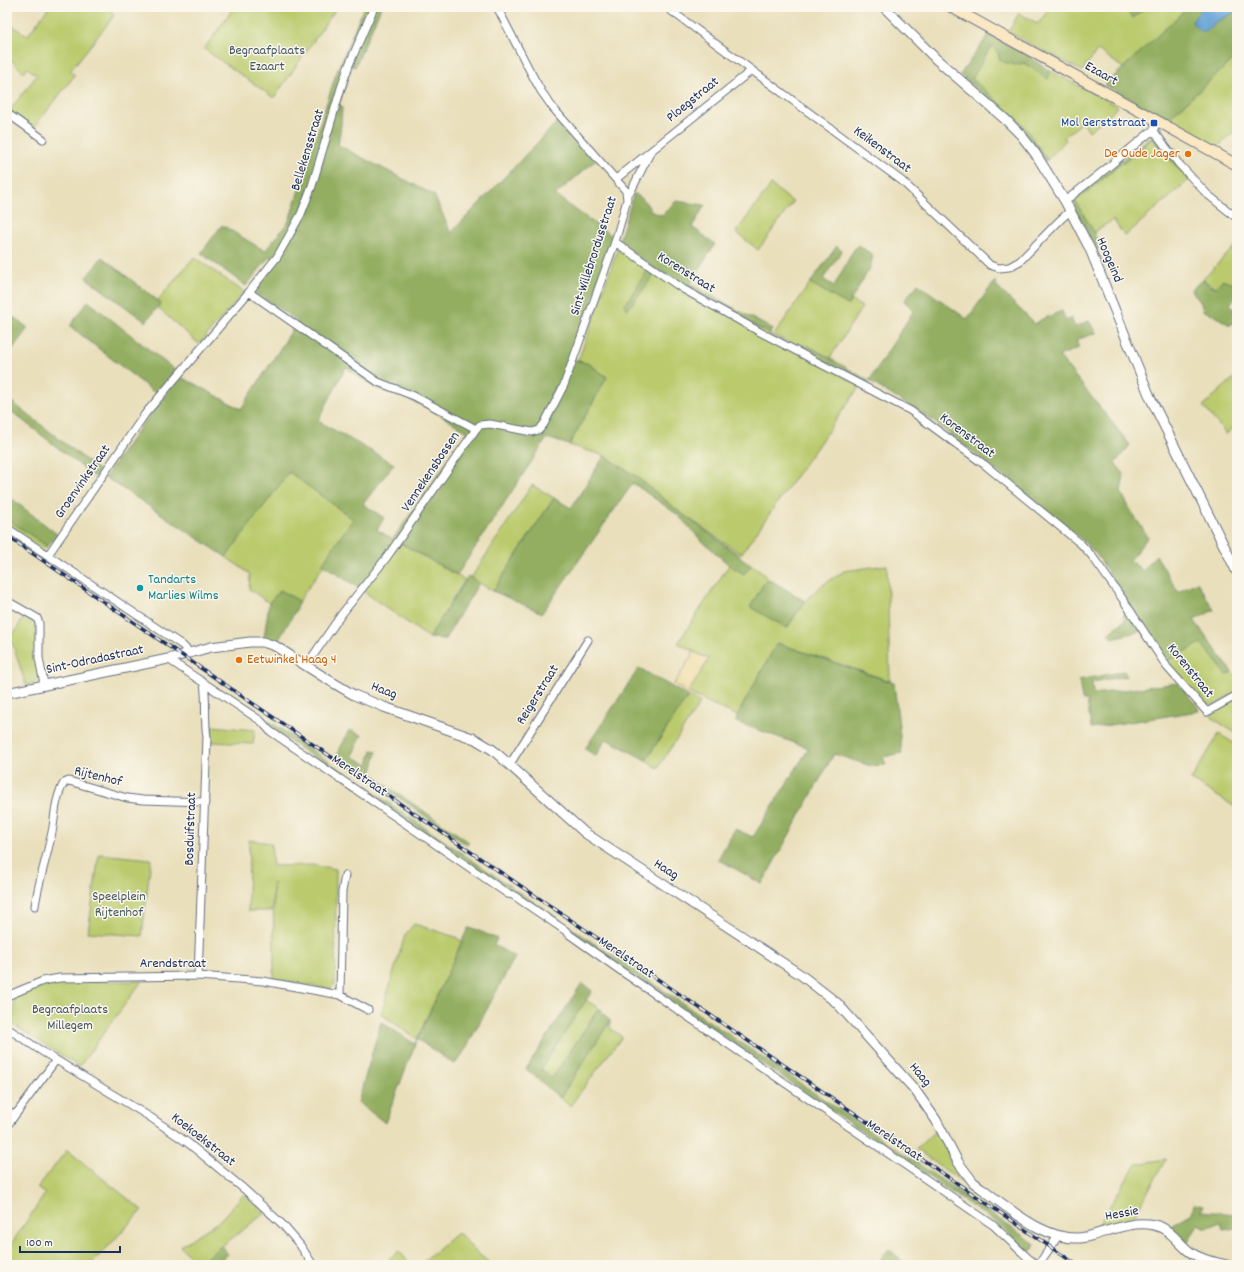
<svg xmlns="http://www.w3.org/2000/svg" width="1244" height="1272" font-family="Dekko,sans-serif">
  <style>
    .green { fill: #baca6c; stroke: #6a7c65 }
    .forest { fill: #93ae60; stroke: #576e5f; fill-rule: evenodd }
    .sand { fill: #eeda9e; stroke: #84847e }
    .water { fill: #63a2d5; stroke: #3f689a }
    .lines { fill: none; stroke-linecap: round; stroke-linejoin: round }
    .minor-casing { stroke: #636d7f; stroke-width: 9 }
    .tertiary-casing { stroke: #636d7f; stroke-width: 11 }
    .secondary-casing { stroke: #636d7f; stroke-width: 12 }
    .minor { stroke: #fff; stroke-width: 7 }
    .tertiary { stroke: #fff; stroke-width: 9 }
    .secondary { stroke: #fae7c3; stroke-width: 10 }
    .rail-casing { stroke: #1b2f5e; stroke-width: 3.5 }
    .rail { stroke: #fbf7ec; stroke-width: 2; stroke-dasharray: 6; stroke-linecap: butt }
    .transit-dot { fill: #1a4fb4; stroke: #fbf7ec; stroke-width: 1.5 }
    .food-dot { fill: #e8710a; stroke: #fbf7ec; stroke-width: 1.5 }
    .culture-dot { fill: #0f9aa8; stroke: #fbf7ec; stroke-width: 1.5 }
    .labels { text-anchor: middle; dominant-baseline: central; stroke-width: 3; stroke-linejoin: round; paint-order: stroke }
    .park-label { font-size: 14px; fill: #435662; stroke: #fbf7ec }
    .street-label { font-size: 14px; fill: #1b2f5e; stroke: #fbf7ec }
    .transit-label { font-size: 14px; fill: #164399; stroke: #fbf7ec; text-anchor: end }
    .food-label { font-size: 14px; fill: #c56008; stroke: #fbf7ec; text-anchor: end }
    .culture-label { font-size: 14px; fill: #0d838f; stroke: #fbf7ec; text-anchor: start }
  </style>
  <rect width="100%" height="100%" fill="#fbf7ec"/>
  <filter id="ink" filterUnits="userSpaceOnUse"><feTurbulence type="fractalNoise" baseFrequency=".025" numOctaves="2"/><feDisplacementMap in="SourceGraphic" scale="8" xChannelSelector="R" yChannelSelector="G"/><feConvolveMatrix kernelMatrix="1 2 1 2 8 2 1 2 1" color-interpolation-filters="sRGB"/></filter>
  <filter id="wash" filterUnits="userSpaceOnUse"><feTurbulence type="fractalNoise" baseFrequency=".012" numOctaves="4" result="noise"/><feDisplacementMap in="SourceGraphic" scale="16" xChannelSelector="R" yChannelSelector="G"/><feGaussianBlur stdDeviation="0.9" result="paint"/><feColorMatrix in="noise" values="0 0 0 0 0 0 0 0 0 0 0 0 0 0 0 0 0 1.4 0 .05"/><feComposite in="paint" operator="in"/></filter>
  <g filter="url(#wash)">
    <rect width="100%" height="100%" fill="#e9dfbb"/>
    <path class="green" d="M 49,7 L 110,7 L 114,16 L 70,71 L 75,75 L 33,129 L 9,111 L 37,75 L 27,68 L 24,73 L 7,56 L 7,35 L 13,26 L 27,36 Z
      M 234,7 L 337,7 L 274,98 L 204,49 Z
      M 1050,7 L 1131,7 L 1127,11 L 1133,18 L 1146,7 L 1188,7 L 1123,68 L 1098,50 L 1082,71 L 1008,32 L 1019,13 L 1038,24 Z
      M 991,46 L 998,53 L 1000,60 L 1019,64 L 1024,63 L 1048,78 L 1050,71 L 1118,106 L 1111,114 L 1089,131 L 1083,122 L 1064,137 L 1066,140 L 1047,160 L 1026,129 L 1014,116 L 972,79 Z
      M 1237,56 L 1237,129 L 1217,148 L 1167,120 Z
      M 1152,139 L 1189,180 L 1125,236 L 1113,220 L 1094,232 L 1075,201 Z
      M 771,185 L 793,202 L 758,250 L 736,232 Z
      M 1237,244 L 1237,288 L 1234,284 C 1220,287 1214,290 1203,279 Z
      M 618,248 L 860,386 L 741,554 L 681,513 L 637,477 L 605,456 L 569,445 L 607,377 L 589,364 L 578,361 Z
      M 194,257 L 244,292 L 199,344 L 158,308 L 161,303 L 157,301 Z
      M 810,283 L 848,305 L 851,300 L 862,307 L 830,358 L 807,345 L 803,350 L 774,335 Z
      M 1237,368 L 1237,425 L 1226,434 L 1203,406 L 1237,375 L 1234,371 Z
      M 289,472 L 353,519 L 322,564 L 324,565 L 299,601 L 280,590 L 269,603 L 249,589 L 250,574 L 226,557 Z
      M 532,485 L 554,498 L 493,591 L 471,578 Z
      M 7,519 L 47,546 L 46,548 L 40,548 L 7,525 Z
      M 400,543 L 465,580 L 429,638 L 363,591 Z
      M 729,565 L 744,574 L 752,565 L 760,570 L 767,578 L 751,607 L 787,628 L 805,601 L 821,586 L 844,571 L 887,565 L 890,681 L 777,643 L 737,716 L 688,693 L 709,659 L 678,643 Z
      M 25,614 L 34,619 L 36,624 L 39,679 L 35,683 L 26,685 L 13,645 L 7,638 L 7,634 L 15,632 Z
      M 1201,643 L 1227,675 L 1232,672 L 1237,677 L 1237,692 L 1215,705 L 1205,704 L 1165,662 Z
      M 688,696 L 700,703 L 658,768 L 646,760 Z
      M 1237,698 L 1237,734 L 1212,718 L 1212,713 Z
      M 212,726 L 255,730 L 253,744 L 211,742 Z
      M 1219,734 L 1237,745 L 1237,808 L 1191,780 Z
      M 249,840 L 271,843 L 273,866 L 312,865 L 336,869 L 335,984 L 330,989 L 274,979 L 273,883 L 272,911 L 248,911 Z
      M 99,854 L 151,859 L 142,936 L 88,932 Z
      M 414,924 L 456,937 L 462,942 L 417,1039 L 381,1014 L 405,935 Z
      M 142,981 L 79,1067 L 11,1023 C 15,1014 15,1007 13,997 L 57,982 Z
      M 586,1000 L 599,1008 L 552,1078 L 540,1069 Z
      M 610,1021 L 610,1028 L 622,1037 L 570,1106 L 560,1098 Z
      M 936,1130 L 947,1150 L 974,1186 L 972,1189 L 916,1149 Z
      M 67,1150 L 142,1210 L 106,1249 L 90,1265 L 18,1265 L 7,1258 L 7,1250 L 45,1194 L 37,1188 Z
      M 1166,1159 L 1132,1220 L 1096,1229 L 1136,1164 Z
      M 244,1194 L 265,1213 L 197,1265 L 180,1246 L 218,1222 Z
      M 458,1232 L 475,1251 L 492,1265 L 420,1265 Z
      M 399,1251 L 411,1265 L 381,1265 L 382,1265 Z"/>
    <path class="forest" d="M 364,7 L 381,7 L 355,67 L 352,66 L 339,105 L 342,106 L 341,125 L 338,145 L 434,195 L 451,233 L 560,119 L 596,160 L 555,195 L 619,241 L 634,193 L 644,200 L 652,212 L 662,215 L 676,201 L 705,205 L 692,227 L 715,244 L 690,284 L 772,329 L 770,334 L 688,288 L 612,241 L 572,359 L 589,364 L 607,377 L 569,445 L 547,438 L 457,575 L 397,541 L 360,589 L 322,564 L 353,519 L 289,472 L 226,557 L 105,477 L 141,426 L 180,377 L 195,384 L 241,409 L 298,321 L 254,292 L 277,263 L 270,256 L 246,286 L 201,253 L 222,225 L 265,251 L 289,221 L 336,74 ZM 346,367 L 373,387 L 401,396 L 430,409 L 468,432 L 393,539 L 377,530 L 384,518 L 363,504 L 394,464 L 318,421 Z
      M 1131,7 L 1146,7 L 1133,18 L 1127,11 Z
      M 1188,7 L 1204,7 L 1199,12 L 1192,22 L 1204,32 L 1216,22 L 1237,11 L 1237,56 L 1167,120 L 1105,85 Z
      M 989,34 L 1028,56 L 1050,71 L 1048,79 L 1024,63 L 1014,65 L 1011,63 L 1006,63 L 1000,60 L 998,53 L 991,46 L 972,79 L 1014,116 L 1026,129 L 1047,160 L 1045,161 L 1024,132 L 960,75 Z
      M 1155,135 L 1191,179 L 1189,180 L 1152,139 L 1075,201 L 1094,232 L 1099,249 L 1094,251 L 1085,227 L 1072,206 L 1070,202 L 1150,137 Z
      M 858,245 L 873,255 L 870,268 L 848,305 L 810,283 L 837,246 L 842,251 L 823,279 L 834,286 L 853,251 Z
      M 102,257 L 161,303 L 146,322 L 86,278 Z
      M 648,269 L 654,275 L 628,309 L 624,306 Z
      M 1203,279 L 1209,286 L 1216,287 L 1222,280 L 1234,284 C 1239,293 1236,298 1230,304 L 1237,313 L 1237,321 L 1230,325 C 1220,320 1215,314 1203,311 L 1201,303 L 1191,290 Z
      M 995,281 L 997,287 L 1035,324 L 1042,319 L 1062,311 L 1066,321 L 1071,318 L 1075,327 L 1089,321 L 1096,333 L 1076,340 L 1079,348 L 1059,356 L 1130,445 L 1115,463 L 1124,474 L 1121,492 L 1130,509 L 1148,537 L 1130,560 L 1143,571 L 1156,555 L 1178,592 L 1197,582 L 1214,610 L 1194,620 L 1232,672 L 1227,675 L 1201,643 L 1165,662 L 1141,631 L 1112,638 L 1108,634 L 1125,620 L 1123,615 L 1133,610 L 1097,555 L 1074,532 L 932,420 L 869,381 L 868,384 L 803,350 L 807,345 L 869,381 L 914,310 L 904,301 L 918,284 L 967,319 Z
      M 88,301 L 176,371 L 155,393 L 70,326 Z
      M 7,312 L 28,328 L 7,356 Z
      M 7,398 L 100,471 L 95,477 L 7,408 Z
      M 604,456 L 637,477 L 681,513 L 740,556 L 740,557 L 752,565 L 744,574 L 729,565 L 701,540 L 678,515 L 633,483 L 542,613 L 493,591 L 554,498 L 571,508 Z
      M 7,495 L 58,535 L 47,546 L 7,519 Z
      M 468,576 L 479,583 L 445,639 L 429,638 Z
      M 767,578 L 805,601 L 787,628 L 750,607 Z
      M 280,590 L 299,601 L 297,608 L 277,643 L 264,638 L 269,603 Z
      M 777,643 L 894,683 L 902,753 L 883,757 L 886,765 L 871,766 L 834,754 L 762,884 L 718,859 L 735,829 L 753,837 L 809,748 L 736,722 L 737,716 Z
      M 639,668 L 688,696 L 646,760 L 606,739 L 596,756 L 585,749 Z
      M 1124,671 L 1127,676 L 1092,682 L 1093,694 L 1177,683 L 1198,707 L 1199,711 L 1091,728 L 1087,700 L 1082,700 L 1079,680 Z
      M 268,720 C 522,896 780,1068 1035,1244 L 1033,1249 L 1028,1252 L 998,1224 L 275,731 L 269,726 Z
      M 349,730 L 362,735 L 352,756 L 368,765 L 372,750 L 377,751 L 371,775 L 469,842 L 467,845 L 337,755 Z
      M 468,928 L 475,929 L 497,939 L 494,945 L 515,957 L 465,1050 L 459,1060 L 454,1064 L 417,1039 L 385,1123 L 358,1102 L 381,1022 L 415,1044 Z
      M 582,983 L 592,991 L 541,1069 L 552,1078 L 599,1008 L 610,1021 L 560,1098 L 526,1069 Z
      M 1194,1204 L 1203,1206 L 1201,1211 L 1237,1214 L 1237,1228 L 1223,1230 L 1221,1222 L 1207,1228 L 1199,1224 L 1186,1244 L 1169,1227 L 1192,1213 Z
      M 221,1246 L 228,1254 L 215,1265 L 197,1265 Z
      M 889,1249 L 906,1265 L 877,1265 Z"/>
    <path class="sand" d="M 694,652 L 709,659 L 688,693 L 674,684 Z"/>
    <path class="water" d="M 1204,7 L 1237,7 L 1237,11 L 1216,22 L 1204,32 L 1199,30 L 1192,22 L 1199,12 Z"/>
  </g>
  <g filter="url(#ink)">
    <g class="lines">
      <g class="minor-casing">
        <path id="minor" d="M 666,7 L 902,181 L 990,265 L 999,268 L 1009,267 L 1020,261 L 1060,220 L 1070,211
          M 7,113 L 43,139
          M 1153,130 L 1178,163 L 1207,194 L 1237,218
          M 616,179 L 752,70
          M 627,195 L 631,191 L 650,153
          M 1065,201 L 1107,168 L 1153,130 L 1158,122
          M 615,242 L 683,289 L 760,332 L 911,411 L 985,465 L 1081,544 L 1092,556 L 1124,601 L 1167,667 L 1207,712 L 1237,695
          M 249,292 L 378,382 L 414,396 L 476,429 L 387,557 L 341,615 L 306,666
          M 476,429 L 480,425 L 490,424 L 532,432 L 539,430 L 544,424 L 564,385 L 615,242 L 627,200 L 626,191 L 553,108 L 541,91 L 530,71 L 497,7
          M 7,528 L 182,645 L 189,652
          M 48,555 L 145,414 L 249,292 L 277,257 L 285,243 L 301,214 L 312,186 L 341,88 L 349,65 L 374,7
          M 7,601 L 37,618 L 39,623 L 39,658 L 44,684
          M 168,659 L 261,721 L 270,731 L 482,876 L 508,894 L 513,895 L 566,931 L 570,935 L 621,971 L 993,1225 L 1028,1258 L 1036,1264 L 1041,1261 L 1058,1236
          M 510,764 L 588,640
          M 35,906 C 39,879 48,854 53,827 C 55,812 56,796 64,783 L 69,781 L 127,798 L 143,800 L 205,802
          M 198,976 L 207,737 C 204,719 207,701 204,683
          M 340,995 L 342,892 L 345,875
          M 7,996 L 43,981 L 60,978 L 198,976 L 263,981 L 340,995 L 368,1010
          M 7,1028 L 43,1052 L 150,1117 L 188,1143 L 244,1189 L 282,1224 L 300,1245 L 313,1265
          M 7,1111 L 15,1115
          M 7,1126 L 56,1060"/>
      </g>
      <g class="tertiary-casing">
        <path id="tertiary" d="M 884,7 L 936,59 L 1006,120 L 1021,135 L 1035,153 L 1065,201 L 1090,249 L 1150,397 L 1237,572
          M 7,693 L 168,659 L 211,647 L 250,642 L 263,642 L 275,646 L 327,679 L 354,695 L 384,707 L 475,739 L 493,750 L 585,833 L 801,975 L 837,1003 L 915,1090 L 936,1120 L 958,1162 L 973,1182 L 981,1188 C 1009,1208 1049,1245 1086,1237 C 1108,1232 1130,1220 1154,1225 C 1170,1228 1178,1243 1190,1252 C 1201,1260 1214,1262 1227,1265"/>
      </g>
      <g class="secondary-casing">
        <path id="secondary" d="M 951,7 L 1237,165"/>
      </g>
      <use href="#minor" class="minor"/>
      <use href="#tertiary" class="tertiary"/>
      <use href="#secondary" class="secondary"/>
      <g class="rail-casing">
        <path id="rail" d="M 7,536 L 1077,1265"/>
      </g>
      <use href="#rail" class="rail"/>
    </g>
  </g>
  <rect class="transit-dot" x="1150" y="119" width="8" height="8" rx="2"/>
  <g class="food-dot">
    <circle cx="1188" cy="154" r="4"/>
    <circle cx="239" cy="660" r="4"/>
  </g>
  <circle class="culture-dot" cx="140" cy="588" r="4"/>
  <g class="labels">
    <g class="park-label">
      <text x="267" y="51">Begraafplaats<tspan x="267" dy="16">Ezaart</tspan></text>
      <text x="119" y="897">Speelplein<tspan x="119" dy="16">Rijtenhof</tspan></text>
      <text x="70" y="1010">Begraafplaats<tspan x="70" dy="16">Millegem</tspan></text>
    </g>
    <g class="street-label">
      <text transform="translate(1101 74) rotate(29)">Ezaart</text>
      <text transform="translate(693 100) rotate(-39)">Ploegstraat</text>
      <text transform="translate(308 150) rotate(-73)">Bellekensstraat</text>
      <text transform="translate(882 150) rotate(37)">Keikenstraat</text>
      <text transform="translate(594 256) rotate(-72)">Sint-Willebrordusstraat</text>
      <text transform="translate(1109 260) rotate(67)">Hoogeind</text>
      <text transform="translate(686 273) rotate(32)">Korenstraat</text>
      <text transform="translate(967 436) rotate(37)">Korenstraat</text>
      <text transform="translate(431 472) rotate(-56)">Vennekensbossen</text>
      <text transform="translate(83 482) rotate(-55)">Groenvinkstraat</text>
      <text transform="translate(95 660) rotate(-12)">Sint-Odradastraat</text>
      <text transform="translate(1190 671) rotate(51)">Korenstraat</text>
      <text transform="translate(384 691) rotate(21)">Haag</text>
      <text transform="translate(538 695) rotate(-58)">Reigerstraat</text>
      <text transform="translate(359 776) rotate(34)">Merelstraat</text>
      <text transform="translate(98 777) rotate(14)">Rijtenhof</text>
      <text transform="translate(191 829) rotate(-88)">Bosduifstraat</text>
      <text transform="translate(666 870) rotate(33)">Haag</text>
      <text transform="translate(626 958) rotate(34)">Merelstraat</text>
      <text x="173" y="964">Arendstraat</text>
      <text transform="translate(920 1075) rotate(50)">Haag</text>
      <text transform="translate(203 1140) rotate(38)">Koekoekstraat</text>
      <text transform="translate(894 1141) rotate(34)">Merelstraat</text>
      <text transform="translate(1122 1214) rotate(-10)">Hessie</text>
    </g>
    <g class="transit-label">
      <text x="1146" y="123">Mol Gerststraat</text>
    </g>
    <g class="food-label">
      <text x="1180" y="154">De Oude Jager</text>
      <text x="247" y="660" text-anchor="start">Eetwinkel Haag 4</text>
    </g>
    <g class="culture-label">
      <text x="148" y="580">Tandarts<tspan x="148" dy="16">Marlies Wilms</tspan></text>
    </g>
  </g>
  <rect width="1244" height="1272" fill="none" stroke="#fbf7ec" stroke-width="24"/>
  <path d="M20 1246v6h100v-6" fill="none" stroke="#1b2f5e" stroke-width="2"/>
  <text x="26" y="1246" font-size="12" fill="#1b2f5e" stroke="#fbf7ec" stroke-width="3" paint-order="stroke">100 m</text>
</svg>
